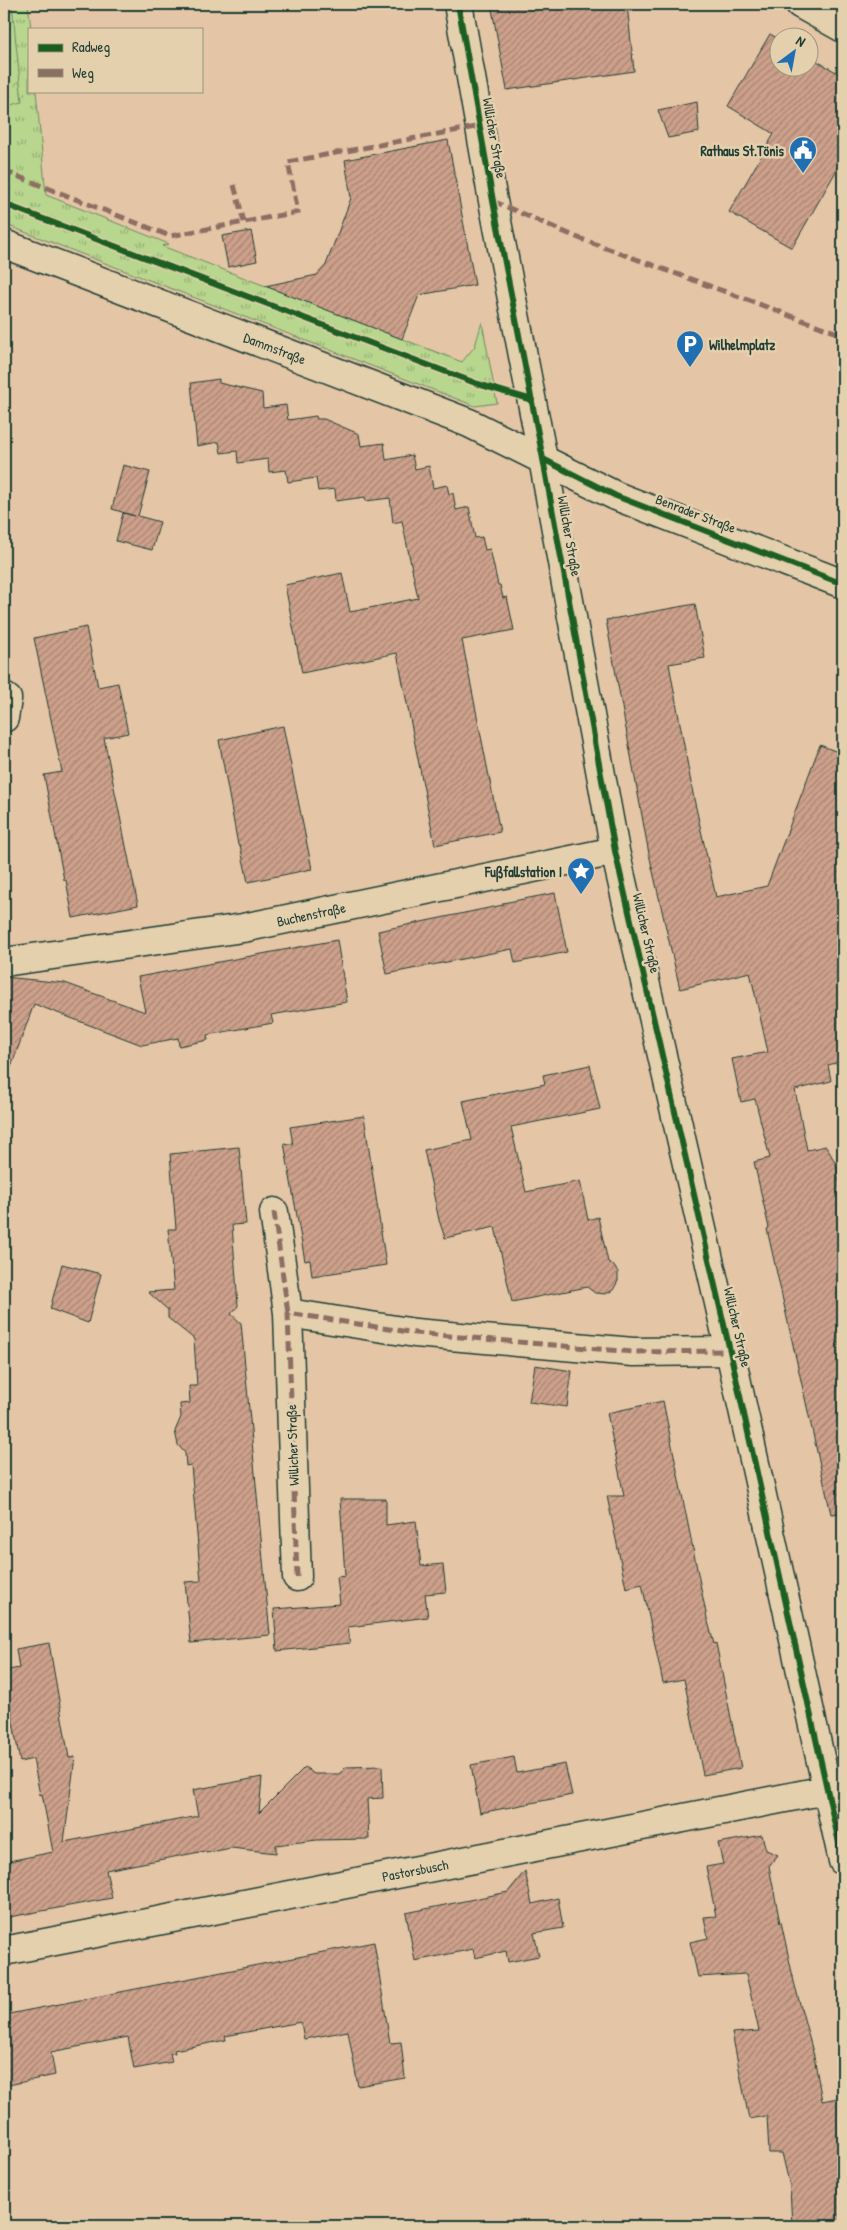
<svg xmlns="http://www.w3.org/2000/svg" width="847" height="2230" font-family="'Patrick Hand',sans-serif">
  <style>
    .grass { fill: url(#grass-tufts); stroke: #6c8a61 }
    .park { fill: url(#park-crowns); stroke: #6c8a61 }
    .building { fill: url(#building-hatch); stroke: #1f3d34 }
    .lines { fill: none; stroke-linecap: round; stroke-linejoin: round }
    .minor-casing { stroke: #1f3d34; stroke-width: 31 }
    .minor { stroke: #e5d0ae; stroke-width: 28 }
    .quiet { stroke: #8d6e63; stroke-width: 5; stroke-dasharray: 10 5; stroke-linecap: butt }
    .cycleway-casing { stroke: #e5d0ae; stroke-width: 9 }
    .cycleway { stroke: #1b5e20; stroke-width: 6 }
    .labels { text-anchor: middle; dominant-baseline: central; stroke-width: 5; stroke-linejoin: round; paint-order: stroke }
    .street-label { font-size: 14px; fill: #1f3d34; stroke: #e5d0ae }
    .poi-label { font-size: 14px; font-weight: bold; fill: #1f3d34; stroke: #e5d0ae; text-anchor: end }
  </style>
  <defs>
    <pattern id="grass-tufts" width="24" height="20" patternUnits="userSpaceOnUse" patternTransform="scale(1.25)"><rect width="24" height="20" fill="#b8d68e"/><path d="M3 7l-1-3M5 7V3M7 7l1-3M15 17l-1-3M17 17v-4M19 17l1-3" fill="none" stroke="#95af75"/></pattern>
    <pattern id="park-crowns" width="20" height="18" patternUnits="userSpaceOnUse" patternTransform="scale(1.25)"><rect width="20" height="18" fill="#b8d68e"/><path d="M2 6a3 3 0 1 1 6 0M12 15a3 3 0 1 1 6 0" fill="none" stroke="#95af75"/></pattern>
    <pattern id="building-hatch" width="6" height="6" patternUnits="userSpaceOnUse" patternTransform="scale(1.25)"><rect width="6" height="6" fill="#cda08b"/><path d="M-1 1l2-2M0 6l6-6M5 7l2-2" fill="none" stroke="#a68472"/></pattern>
  </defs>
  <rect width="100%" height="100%" fill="#e4c5a6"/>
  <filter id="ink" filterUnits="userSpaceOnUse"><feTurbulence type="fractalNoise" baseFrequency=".02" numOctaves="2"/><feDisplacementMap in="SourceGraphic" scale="10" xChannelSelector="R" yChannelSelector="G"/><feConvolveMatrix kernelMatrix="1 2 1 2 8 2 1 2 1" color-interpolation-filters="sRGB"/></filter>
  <g filter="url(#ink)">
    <path class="grass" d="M 4,4 L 28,4 L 31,29 L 29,29 L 29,91 L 36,91 L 46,195 L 169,244 L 162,246 L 462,362 L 475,346 L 482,322 L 497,403 L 475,406 L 4,224 Z"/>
    <path class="park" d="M 4,4 L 12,4 L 22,102 L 4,107 Z"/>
    <path class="building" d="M 491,4 L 627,4 L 634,71 L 507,90 Z
      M 770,34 L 780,40 L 780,68 L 810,68 L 810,57 L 843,76 L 843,159 L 792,248 L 729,212 L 774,134 L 728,106 Z
      M 697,102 L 699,132 L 668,138 L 658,110 Z
      M 448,140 L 475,285 L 419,295 L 402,339 L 265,286 L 317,275 L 326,265 L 351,198 L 345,160 Z
      M 251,231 L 257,261 L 228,267 L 222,236 Z
      M 219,379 L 219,383 L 262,393 L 263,408 L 286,405 L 288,420 L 316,416 L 317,419 L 324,419 L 359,434 L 361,446 L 384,443 L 386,460 L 412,455 L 415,469 L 429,466 L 433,488 L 447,485 L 449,494 L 453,493 L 456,510 L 469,507 L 475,538 L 482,537 L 485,550 L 490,549 L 498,585 L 500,585 L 503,598 L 507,597 L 514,630 L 462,640 L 500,832 L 435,845 L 397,653 L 302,673 L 285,585 L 342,573 L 350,612 L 418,598 L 402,521 L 393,523 L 390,498 L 366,501 L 365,497 L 336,501 L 335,489 L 318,491 L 316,478 L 288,482 L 286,470 L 269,472 L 268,459 L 238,463 L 237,451 L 221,453 L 219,442 L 197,446 L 191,383 Z
      M 123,465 L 150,472 L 138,516 L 160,522 L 152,550 L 116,541 L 123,513 L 135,516 L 112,509 Z
      M 695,604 L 705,658 L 669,664 L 694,799 L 716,897 L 767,886 L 820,745 L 843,754 L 843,1061 L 828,1065 L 831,1081 L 795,1090 L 807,1150 L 826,1146 L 836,1164 L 843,1205 L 843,1513 L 831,1514 L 767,1229 L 769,1228 L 754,1162 L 770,1158 L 755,1099 L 741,1102 L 732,1059 L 768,1052 L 750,972 L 680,989 L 649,854 L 606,620 Z
      M 86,627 L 98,687 L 118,683 L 128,733 L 104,738 L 138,905 L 73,918 L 66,880 L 64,880 L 44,775 L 62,772 L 34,638 Z
      M 283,726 L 312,869 L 248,882 L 240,845 L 238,845 L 219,740 Z
      M 555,893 L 567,952 L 515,963 L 512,949 L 387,974 L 378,931 L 503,905 L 503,903 Z
      M 337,940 L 347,1002 L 271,1015 L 273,1023 L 207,1035 L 208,1040 L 179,1046 L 178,1038 L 142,1045 L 34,1004 L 7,1078 L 4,1077 L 4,977 L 65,983 L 145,1012 L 138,977 Z
      M 590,1065 L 600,1109 L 511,1127 L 526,1192 L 580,1181 L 588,1220 L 598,1217 L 608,1262 L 613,1265 L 618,1272 L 618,1281 L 613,1290 L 606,1294 L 595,1293 L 587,1287 L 512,1302 L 495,1227 L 445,1238 L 439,1220 L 424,1150 L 472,1140 L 463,1101 L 545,1084 L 543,1075 Z
      M 364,1116 L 386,1265 L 312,1276 L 310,1260 L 305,1261 L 284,1143 L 293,1145 L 290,1127 Z
      M 239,1147 L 246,1224 L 232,1225 L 238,1306 L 231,1314 L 241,1323 L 270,1635 L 191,1643 L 185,1582 L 201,1581 L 191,1465 L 186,1466 L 185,1453 L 178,1445 L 175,1431 L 181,1417 L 180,1404 L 190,1403 L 189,1386 L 197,1386 L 194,1339 L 168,1318 L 168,1310 L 148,1292 L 174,1290 L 168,1229 L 176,1229 L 170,1154 Z
      M 62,1264 L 101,1274 L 88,1323 L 50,1309 Z
      M 535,1365 L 572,1371 L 567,1407 L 529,1402 Z
      M 663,1401 L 707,1618 L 714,1644 L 716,1643 L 741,1768 L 703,1775 L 684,1679 L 663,1683 L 642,1584 L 626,1588 L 607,1496 L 624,1496 L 607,1413 Z
      M 340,1499 L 386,1499 L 386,1525 L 416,1521 L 421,1566 L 443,1564 L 446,1592 L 425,1594 L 428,1617 L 348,1627 L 350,1643 L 277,1651 L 274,1609 L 340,1604 L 337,1577 L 345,1576 Z
      M 49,1643 L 69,1758 L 75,1757 L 64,1842 L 198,1816 L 193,1790 L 262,1777 L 259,1813 L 305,1767 L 314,1774 L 339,1774 L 346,1767 L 382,1766 L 383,1798 L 367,1799 L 369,1839 L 317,1840 L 276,1845 L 276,1853 L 231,1848 L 206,1853 L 205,1851 L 106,1870 L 112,1898 L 4,1918 L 4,1862 L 53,1852 L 42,1794 L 40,1795 L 33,1759 L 20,1762 L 4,1671 L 19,1668 L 16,1649 Z
      M 514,1757 L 517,1773 L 565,1764 L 572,1795 L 480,1813 L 471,1765 Z
      M 762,1835 L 766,1850 L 778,1855 L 769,1866 L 780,1923 L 781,1922 L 794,1982 L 814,2056 L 822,2101 L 843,2097 L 843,2226 L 792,2226 L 790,2187 L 782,2153 L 769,2153 L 767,2116 L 749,2119 L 732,2033 L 759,2031 L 746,1974 L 698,1977 L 690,1942 L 708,1938 L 704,1917 L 716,1916 L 706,1867 L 723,1864 L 718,1843 Z
      M 525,1871 L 532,1904 L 558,1898 L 563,1928 L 534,1933 L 539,1956 L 508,1962 L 506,1951 L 475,1958 L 473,1949 L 415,1961 L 406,1913 L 508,1892 Z
      M 374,1942 L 390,2043 L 401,2042 L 405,2078 L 358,2086 L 348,2031 L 304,2039 L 301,2022 L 225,2036 L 226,2040 L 174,2050 L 175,2053 L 170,2053 L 172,2062 L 134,2069 L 128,2037 L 51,2052 L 55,2075 L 4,2086 L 4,2015 Z"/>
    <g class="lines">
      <g class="minor-casing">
        <path id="minor" d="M 458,4 L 493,201 L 543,459 L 615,851 L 730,1351 L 843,1861
          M 800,4 L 843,28
          M 4,244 L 469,423 L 616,496 L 843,584
          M 4,697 L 7,699 L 4,718
          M 4,962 L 243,928 L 615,851
          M 274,1212 L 288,1313
          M 297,1577 L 288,1313 L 415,1333 L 633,1352 L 730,1351
          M 4,1951 L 826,1790"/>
      </g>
      <use href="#minor" class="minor"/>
      <path class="quiet" d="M 4,171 L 170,236 L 298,212 L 288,162 L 481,126
        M 234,185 L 244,222
        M 493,201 L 576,237 L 843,335
        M 274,1212 L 288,1313
        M 297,1577 L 288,1313 L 415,1333 L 633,1352 L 730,1351"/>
      <g class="cycleway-casing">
        <path id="cycleway" d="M 458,4 L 493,201 L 543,459 L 615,851 L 730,1351 L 843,1861
          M 4,204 L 478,384 L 532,400
          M 543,459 L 616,496 L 843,584"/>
      </g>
      <use href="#cycleway" class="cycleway"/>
    </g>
  </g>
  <defs>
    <g id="civic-pin" transform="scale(1.4375)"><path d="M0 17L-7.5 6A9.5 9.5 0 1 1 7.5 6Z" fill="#1f6fb2" stroke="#e5d0ae"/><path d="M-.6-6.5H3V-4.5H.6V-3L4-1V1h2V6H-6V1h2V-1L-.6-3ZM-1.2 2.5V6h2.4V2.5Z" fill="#fff"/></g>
    <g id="parking-pin" transform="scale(1.4375)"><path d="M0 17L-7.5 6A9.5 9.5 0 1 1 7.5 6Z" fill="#1f6fb2" stroke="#e5d0ae"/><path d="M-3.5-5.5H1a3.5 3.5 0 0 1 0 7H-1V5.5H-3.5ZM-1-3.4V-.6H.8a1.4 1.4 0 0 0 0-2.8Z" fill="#fff"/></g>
    <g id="sight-pin" transform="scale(1.4375)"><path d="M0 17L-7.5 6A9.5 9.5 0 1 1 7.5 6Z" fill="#1f6fb2" stroke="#e5d0ae"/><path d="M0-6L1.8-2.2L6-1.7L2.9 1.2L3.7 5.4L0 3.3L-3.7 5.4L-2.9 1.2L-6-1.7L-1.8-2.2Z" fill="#fff"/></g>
  </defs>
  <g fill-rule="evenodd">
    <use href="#civic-pin" x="803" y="150"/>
    <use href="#parking-pin" x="690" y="344"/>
    <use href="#sight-pin" x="581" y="871"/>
  </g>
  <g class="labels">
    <g class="street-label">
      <text transform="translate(495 138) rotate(80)">Willicher Straße</text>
      <text transform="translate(275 348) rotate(21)">Dammstraße</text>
      <text transform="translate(696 513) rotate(21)">Benrader Straße</text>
      <text transform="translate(570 536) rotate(80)">Willicher Straße</text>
      <text transform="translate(311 914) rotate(-12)">Buchenstraße</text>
      <text transform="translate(647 933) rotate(77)">Willicher Straße</text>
      <text transform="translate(738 1327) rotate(77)">Willicher Straße</text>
      <text transform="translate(292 1445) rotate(-92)">Willicher Straße</text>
      <text transform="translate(415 1870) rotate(-11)">Pastorsbusch</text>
    </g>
    <g class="poi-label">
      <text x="784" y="150">Rathaus St.Tönis</text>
      <text x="709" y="344" text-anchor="start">Wilhelmplatz</text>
      <text x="562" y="871">Fußfallstation I</text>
    </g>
  </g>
  <rect width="847" height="2230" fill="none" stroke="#e5d0ae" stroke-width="20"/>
  <rect x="10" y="10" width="827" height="2210" fill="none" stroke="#1f3d34" stroke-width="2" filter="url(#ink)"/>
  <rect x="28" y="28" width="175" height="65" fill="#e5d0ae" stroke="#96957d"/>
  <rect x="38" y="44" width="25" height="8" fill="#1b5e20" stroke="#96957d"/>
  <text x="72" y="52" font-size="15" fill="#1f3d34">Radweg</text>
  <rect x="38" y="69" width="25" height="8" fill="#8d6e63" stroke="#96957d"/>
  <text x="72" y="78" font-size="15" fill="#1f3d34">Weg</text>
  <g transform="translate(794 52) rotate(32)"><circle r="24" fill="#e5d0ae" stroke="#96957d"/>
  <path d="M0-4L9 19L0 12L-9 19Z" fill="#1f6fb2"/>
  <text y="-8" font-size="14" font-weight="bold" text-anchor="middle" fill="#1f3d34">N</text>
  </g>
</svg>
